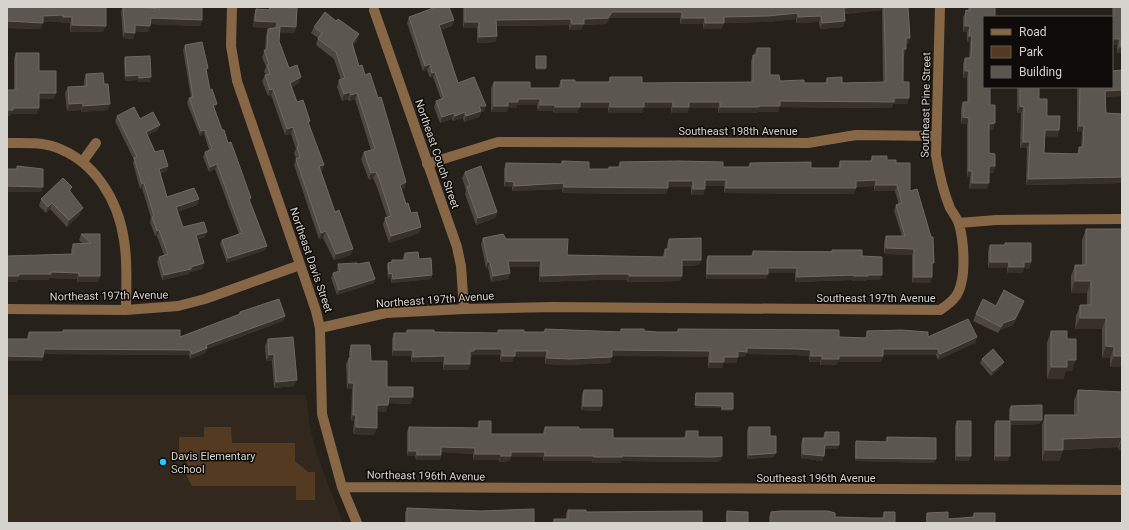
<svg xmlns="http://www.w3.org/2000/svg" width="1129" height="530" font-family="Roboto,sans-serif">
  <style>
    .built { fill: #33281d }
    .green { fill: #543a20 }
    .lines { fill: none; stroke-linecap: round; stroke-linejoin: round }
    .minor { stroke: #886747; stroke-width: 10 }
    .wall { fill: #4d4641 }
    .shaded-wall { fill: #38312b }
    .building { fill: #5c5650; stroke: #6f6964 }
    .poi-dot { fill: #27c8ff; stroke: #0e0b09; stroke-width: 1.5 }
    .labels { text-anchor: middle; dominant-baseline: central; stroke-width: 3; stroke-linejoin: round; paint-order: stroke }
    .street-label { font-size: 11px; fill: #d6d2ce; stroke: #0e0b09 }
    .poi-label { font-size: 11px; fill: #d6d2ce; stroke: #0e0b09; text-anchor: start }
  </style>
  <rect width="100%" height="100%" fill="#27211b"/>
  <path class="built" d="M 7,395 L 306,395 L 310,428 L 317,455 L 343,523 L 7,523 Z"/>
  <path class="green" d="M 204,427 L 231,427 L 232,443 L 295,443 L 295,461 L 308,472 L 315,472 L 315,500 L 296,500 L 296,486 L 192,486 L 185,473 L 188,466 L 185,460 L 179,456 L 179,437 L 204,437 Z"/>
  <g class="lines">
    <path class="minor" d="M 232,7 L 231,46 L 237,81 L 316,311 L 320,328 L 322,414 L 342,487 L 357,523
      M 374,10 L 457,247 L 461,266 L 464,309
      M 7,143 C 23,143 40,142 55,147 C 95,161 118,200 124,240 C 128,263 126,287 126,310
      M 83,161 L 96,143
      M 427,164 L 498,142 L 808,143 L 856,135 L 936,136
      M 959,223 L 996,220 L 1122,219
      M 7,309 L 126,310 L 178,306 L 205,299 L 300,265
      M 320,328 L 386,313 L 464,309 L 552,307 L 940,310 C 946,306 952,302 956,296 C 967,280 964,242 959,224 C 957,218 953,213 950,208 C 943,191 939,173 936,155 L 940,7
      M 342,487 L 1122,490"/>
  </g>
  <path class="wall" d="M 7,7 L 106,7 L 103,32 L 70,32 L 70,23 L 61,23 L 61,22 L 43,22 L 40,29 L 7,28 Z
    M 123,7 L 138,7 L 158,9 L 158,7 L 202,7 L 202,20 L 200,26 L 150,24 L 148,32 L 135,31 L 133,39 L 123,38 L 121,11 Z
    M 270,7 L 296,27 L 294,33 L 280,33 L 279,41 L 289,68 L 299,83 L 292,87 L 297,102 L 310,121 L 309,124 L 322,171 L 321,171 L 335,212 L 351,255 L 334,260 L 323,238 L 319,239 L 294,165 L 296,159 L 294,153 L 296,149 L 291,134 L 285,135 L 271,95 L 268,96 L 262,81 L 265,75 L 266,75 L 264,71 L 266,67 L 262,57 L 265,50 L 266,35 L 268,29 L 274,28 L 253,27 L 254,15 L 256,9 L 269,9 Z
    M 463,7 L 909,7 L 908,8 L 910,38 L 908,44 L 906,44 L 906,49 L 904,55 L 903,82 L 909,98 L 907,104 L 893,104 L 892,108 L 779,107 L 778,112 L 758,112 L 757,113 L 718,113 L 718,108 L 689,108 L 687,113 L 671,113 L 671,108 L 643,108 L 642,113 L 608,113 L 608,108 L 579,108 L 577,113 L 553,113 L 553,111 L 538,111 L 537,105 L 517,105 L 516,108 L 508,108 L 506,112 L 491,112 L 491,88 L 494,82 L 530,88 L 558,88 L 561,80 L 575,82 L 608,82 L 610,77 L 642,83 L 751,82 L 751,61 L 753,55 L 754,55 L 757,48 L 770,75 L 780,81 L 804,83 L 825,83 L 827,78 L 842,83 L 883,82 L 882,10 L 844,14 L 843,27 L 820,29 L 819,22 L 796,23 L 796,19 L 766,22 L 724,23 L 721,29 L 703,29 L 703,24 L 680,24 L 680,18 L 610,18 L 606,24 L 583,25 L 581,30 L 569,30 L 569,25 L 497,26 L 497,36 L 495,42 L 477,43 L 477,28 L 463,28 Z
    M 968,7 L 995,7 L 984,17 L 990,105 L 993,130 L 989,130 L 989,153 L 995,166 L 993,173 L 989,173 L 987,189 L 969,189 L 970,177 L 967,177 L 967,124 L 961,124 L 961,108 L 963,102 L 967,102 L 967,77 L 963,78 L 963,64 L 965,58 L 969,58 L 970,42 L 967,42 L 967,32 L 963,32 L 963,17 L 966,10 L 968,10 Z
    M 1112,7 L 1122,7 L 1122,96 L 1105,97 L 1106,113 L 1122,183 L 1026,185 L 1027,148 L 1020,148 L 1021,113 L 1017,113 L 1017,87 L 1039,87 L 1039,99 L 1047,116 L 1059,130 L 1057,137 L 1045,136 L 1044,153 L 1077,154 L 1079,147 L 1081,147 L 1082,132 L 1077,132 L 1077,87 L 1112,87 L 1121,70 L 1121,53 L 1117,53 L 1117,45 L 1112,45 Z
    M 409,17 L 454,20 L 452,26 L 440,30 L 458,83 L 484,112 L 481,112 L 479,117 L 464,122 L 463,118 L 453,121 L 452,119 L 440,123 L 434,107 L 436,101 L 441,99 L 433,77 L 430,78 L 427,70 L 423,71 L 407,23 Z
    M 314,27 L 357,41 L 353,46 L 359,66 L 365,75 L 406,182 L 404,189 L 401,190 L 406,204 L 411,213 L 419,233 L 389,243 L 383,225 L 385,218 L 387,217 L 377,187 L 373,178 L 369,180 L 361,159 L 364,152 L 371,150 L 355,99 L 349,101 L 348,99 L 342,101 L 337,87 L 339,80 L 341,80 L 334,59 L 316,45 L 318,38 L 311,33 Z
    M 185,45 L 207,72 L 210,90 L 215,108 L 214,109 L 267,246 L 265,250 L 227,263 L 220,244 L 222,240 L 239,234 L 215,169 L 209,172 L 203,157 L 205,152 L 209,150 L 204,134 L 200,136 L 187,103 L 189,98 L 191,97 L 183,50 Z
    M 16,53 L 39,71 L 54,99 L 39,99 L 39,108 L 37,114 L 11,114 L 11,116 L 7,116 L 7,90 L 14,90 L 14,59 Z
    M 536,56 L 546,68 L 546,70 L 536,70 Z
    M 125,57 L 150,82 L 138,82 L 138,80 L 125,81 L 124,62 Z
    M 86,74 L 104,84 L 108,110 L 81,112 L 81,110 L 67,111 L 65,93 L 68,87 L 84,86 L 84,80 Z
    M 117,116 L 140,119 L 158,130 L 147,135 L 155,152 L 168,166 L 166,172 L 160,173 L 167,197 L 199,199 L 197,205 L 177,212 L 183,227 L 205,237 L 198,239 L 204,263 L 202,269 L 190,272 L 189,274 L 162,280 L 157,262 L 159,257 L 164,255 L 157,236 L 155,236 L 150,222 L 151,218 L 142,188 L 140,189 L 133,163 L 134,160 L 115,121 Z
    M 872,156 L 896,163 L 910,191 L 932,269 L 930,283 L 912,283 L 912,255 L 884,254 L 884,242 L 886,236 L 902,236 L 894,211 L 896,205 L 899,205 L 895,191 L 874,191 L 874,186 L 856,187 L 854,194 L 724,193 L 724,186 L 705,186 L 703,195 L 691,195 L 691,187 L 668,187 L 666,194 L 562,193 L 562,189 L 512,191 L 512,187 L 504,187 L 504,169 L 506,163 L 561,164 L 562,161 L 589,169 L 608,169 L 609,167 L 618,167 L 620,162 L 723,167 L 748,167 L 750,163 L 811,168 L 838,168 L 840,161 L 870,161 Z
    M 465,172 L 497,212 L 495,218 L 476,225 L 465,194 L 466,190 L 462,178 Z
    M 72,187 L 70,192 L 80,214 L 67,227 L 50,209 L 46,213 L 39,206 L 41,199 Z
    M 1086,229 L 1122,229 L 1122,367 L 1110,367 L 1110,358 L 1102,358 L 1102,329 L 1075,329 L 1076,316 L 1080,305 L 1087,305 L 1087,293 L 1071,293 L 1071,276 L 1075,265 L 1082,265 L 1082,240 Z
    M 81,234 L 100,234 L 100,276 L 98,282 L 77,282 L 77,279 L 49,278 L 49,280 L 18,280 L 17,282 L 7,282 L 71,254 L 71,250 L 73,244 L 83,244 L 79,240 Z
    M 483,238 L 506,239 L 567,255 L 663,257 L 663,255 L 665,249 L 667,249 L 667,244 L 669,239 L 701,260 L 699,265 L 682,266 L 680,281 L 627,282 L 627,280 L 597,280 L 539,282 L 539,267 L 509,267 L 510,273 L 508,279 L 491,282 L 488,267 L 486,268 L 481,244 Z
    M 1005,243 L 1031,262 L 1029,269 L 1024,268 L 1022,273 L 1007,273 L 1007,268 L 988,268 L 988,251 L 990,245 L 1004,245 Z
    M 832,250 L 862,256 L 882,275 L 880,280 L 866,280 L 866,281 L 852,281 L 852,280 L 795,282 L 795,273 L 768,273 L 766,279 L 706,279 L 706,261 L 708,256 L 751,256 L 753,251 L 831,251 Z
    M 405,253 L 419,259 L 432,275 L 431,279 L 391,283 L 391,278 L 388,279 L 387,267 L 388,263 L 391,262 L 392,260 L 403,260 L 403,257 Z
    M 338,264 L 358,264 L 374,283 L 337,295 L 331,278 L 333,273 L 338,272 L 337,269 Z
    M 1024,301 L 1022,307 L 1013,325 L 1000,330 L 998,333 L 973,321 L 976,314 Z
    M 240,312 L 285,316 L 283,321 L 207,349 L 205,353 L 190,359 L 189,355 L 43,354 L 43,357 L 42,361 L 7,361 L 7,339 L 27,339 L 27,337 L 29,332 L 63,332 L 63,330 L 180,337 L 238,315 Z
    M 545,329 L 620,332 L 621,329 L 657,332 L 677,332 L 678,329 L 839,337 L 865,338 L 867,331 L 928,337 L 977,337 L 975,343 L 938,360 L 936,355 L 883,355 L 881,362 L 838,362 L 836,365 L 820,365 L 820,362 L 809,362 L 809,356 L 796,355 L 746,354 L 745,357 L 738,357 L 736,363 L 723,363 L 722,368 L 708,368 L 708,357 L 612,355 L 610,363 L 568,365 L 545,364 L 545,357 L 514,357 L 512,362 L 500,362 L 500,355 L 472,355 L 472,357 L 470,357 L 470,364 L 468,370 L 443,370 L 443,362 L 411,362 L 411,356 L 392,356 L 392,339 L 394,333 L 406,333 L 407,330 L 434,332 L 497,333 L 498,330 L 524,332 L 543,332 Z
    M 1051,331 L 1067,339 L 1072,371 L 1066,371 L 1063,379 L 1047,379 L 1047,343 Z
    M 268,339 L 294,386 L 274,388 L 272,361 L 266,361 L 265,346 Z
    M 351,345 L 371,361 L 387,387 L 411,404 L 388,403 L 386,412 L 377,411 L 374,435 L 353,434 L 354,421 L 351,421 L 352,389 L 347,389 L 346,364 L 349,358 L 349,351 Z
    M 982,359 L 1002,366 L 991,376 L 980,363 Z
    M 584,390 L 602,406 L 600,411 L 581,410 L 582,394 Z
    M 1078,390 L 1121,392 L 1122,390 L 1122,450 L 1118,450 L 1118,447 L 1063,450 L 1059,461 L 1042,461 L 1042,425 L 1045,415 L 1074,415 L 1074,401 Z
    M 696,393 L 733,409 L 732,411 L 721,411 L 721,408 L 695,408 L 695,395 Z
    M 1011,406 L 1040,424 L 1010,425 L 1008,461 L 994,461 L 994,425 L 996,421 L 1009,421 L 1009,410 Z
    M 479,421 L 491,434 L 543,434 L 543,432 L 545,427 L 579,429 L 613,438 L 684,438 L 686,431 L 698,437 L 722,456 L 720,461 L 711,462 L 621,461 L 620,463 L 592,463 L 592,461 L 543,461 L 543,457 L 511,457 L 509,461 L 499,462 L 499,460 L 473,460 L 473,454 L 441,452 L 440,460 L 416,460 L 415,456 L 407,456 L 407,432 L 409,427 L 477,428 Z
    M 957,421 L 969,461 L 955,461 L 955,426 Z
    M 749,427 L 770,436 L 774,457 L 747,459 L 747,431 Z
    M 825,432 L 839,445 L 837,449 L 825,449 L 824,456 L 822,461 L 801,458 L 801,443 L 803,438 L 823,438 Z
    M 887,437 L 936,459 L 934,463 L 855,461 L 855,445 L 856,441 L 885,442 Z
    M 407,508 L 534,523 L 405,523 L 405,513 Z
    M 568,510 L 586,512 L 702,523 L 553,523 L 554,519 L 566,519 L 566,514 Z
    M 727,511 L 748,523 L 726,523 L 726,516 Z
    M 771,512 L 835,517 L 882,518 L 884,512 L 895,523 L 769,523 L 769,517 Z
    M 927,513 L 948,519 L 972,518 L 974,513 L 995,523 L 926,523 L 926,517 Z"/>
  <path class="shaded-wall" d="M 856,7 L 883,7 L 882,10 L 841,14 L 844,8 Z
    M 612,12 L 682,12 L 680,18 L 610,18 L 606,24 L 583,25 L 581,30 L 569,30 L 572,24 L 584,19 Z
    M 798,13 L 796,19 L 766,22 L 724,23 L 721,29 L 703,29 L 705,23 L 724,17 Z
    M 63,15 L 61,22 L 40,22 L 43,16 Z
    M 821,16 L 819,22 L 796,23 L 798,17 Z
    M 63,17 L 72,17 L 70,23 L 61,23 Z
    M 151,18 L 202,20 L 200,26 L 149,24 Z
    M 682,18 L 705,18 L 703,24 L 680,24 Z
    M 571,19 L 569,25 L 494,26 L 496,20 Z
    M 454,20 L 452,26 L 437,31 L 439,25 Z
    M 7,21 L 43,23 L 40,29 L 7,28 Z
    M 255,21 L 277,22 L 274,28 L 253,27 Z
    M 845,21 L 843,27 L 820,29 L 822,23 Z
    M 465,22 L 479,22 L 477,28 L 463,28 Z
    M 72,25 L 106,26 L 103,32 L 70,32 Z
    M 135,25 L 150,26 L 148,32 L 133,31 Z
    M 277,26 L 296,27 L 294,33 L 275,33 Z
    M 965,26 L 970,26 L 967,32 L 963,32 Z
    M 125,32 L 135,33 L 133,39 L 123,38 Z
    M 359,34 L 357,41 L 350,50 L 352,43 Z
    M 497,36 L 495,42 L 477,43 L 479,37 Z
    M 969,36 L 972,36 L 970,42 L 967,42 Z
    M 906,38 L 910,38 L 908,44 L 904,44 Z
    M 1112,39 L 1120,39 L 1117,45 L 1112,45 Z
    M 1120,47 L 1122,47 L 1122,50 L 1121,53 L 1117,53 Z
    M 903,49 L 906,49 L 904,55 Z
    M 430,64 L 427,70 L 423,71 L 425,66 Z
    M 536,68 L 546,68 L 546,70 L 536,70 Z
    M 965,71 L 969,71 L 967,77 L 963,78 Z
    M 435,72 L 433,77 L 430,78 L 432,73 Z
    M 139,75 L 138,80 L 125,81 L 126,76 Z
    M 151,77 L 150,82 L 138,82 L 139,78 Z
    M 301,77 L 299,83 L 288,89 L 290,83 Z
    M 273,89 L 271,95 L 268,96 L 270,90 Z
    M 1122,90 L 1122,96 L 1102,97 L 1105,91 Z
    M 350,92 L 348,99 L 342,101 L 344,94 Z
    M 39,93 L 56,93 L 54,99 L 37,99 Z
    M 357,93 L 355,99 L 349,101 L 351,95 Z
    M 894,98 L 909,98 L 907,104 L 893,104 L 892,108 L 779,107 L 778,112 L 758,112 L 757,113 L 718,113 L 720,107 L 759,106 L 780,101 Z
    M 518,99 L 540,99 L 537,105 L 517,105 L 516,108 L 508,108 L 506,112 L 491,112 L 494,106 Z
    M 580,102 L 610,102 L 608,108 L 579,108 L 577,113 L 553,113 L 555,107 Z
    M 644,102 L 673,102 L 671,108 L 643,108 L 642,113 L 608,113 L 610,107 Z
    M 689,102 L 720,102 L 718,108 L 689,108 L 687,113 L 671,113 L 673,107 Z
    M 83,103 L 81,110 L 67,111 L 69,104 Z
    M 110,104 L 108,110 L 81,112 L 83,106 Z
    M 217,104 L 215,108 L 211,110 L 213,105 Z
    M 540,105 L 555,105 L 553,111 L 538,111 Z
    M 479,106 L 486,106 L 484,112 L 481,112 L 479,117 L 464,122 L 466,116 Z
    M 1020,106 L 1024,107 L 1021,113 L 1017,113 Z
    M 13,108 L 39,108 L 37,114 L 11,114 L 11,116 L 7,116 L 7,110 Z
    M 465,112 L 463,118 L 453,121 L 455,116 Z
    M 454,113 L 452,119 L 440,123 L 442,117 Z
    M 963,117 L 969,118 L 967,124 L 961,124 Z
    M 995,123 L 993,130 L 987,130 L 989,124 Z
    M 160,125 L 158,130 L 144,137 L 146,132 Z
    M 1079,126 L 1084,126 L 1082,132 L 1077,132 Z
    M 293,127 L 291,134 L 285,135 L 287,129 Z
    M 205,130 L 204,134 L 200,136 L 201,131 Z
    M 1045,130 L 1059,130 L 1057,137 L 1043,136 Z
    M 1023,142 L 1030,142 L 1027,148 L 1020,148 Z
    M 217,164 L 215,169 L 209,172 L 210,167 Z
    M 324,165 L 322,171 L 317,173 L 319,166 Z
    M 168,166 L 166,172 L 157,174 L 159,169 Z
    M 989,166 L 995,166 L 993,173 L 987,173 Z
    M 969,171 L 972,171 L 970,177 L 967,177 Z
    M 376,172 L 373,178 L 369,180 L 371,173 Z
    M 1122,177 L 1122,183 L 1026,185 L 1028,179 Z
    M 705,180 L 726,180 L 724,186 L 703,186 Z
    M 876,180 L 874,186 L 854,187 L 856,181 Z
    M 506,181 L 514,182 L 512,187 L 504,187 Z
    M 668,181 L 693,181 L 691,187 L 666,187 Z
    M 406,182 L 404,189 L 397,191 L 400,185 Z
    M 144,183 L 142,188 L 140,189 L 142,184 Z
    M 564,183 L 562,189 L 512,191 L 514,186 Z
    M 972,183 L 989,183 L 987,189 L 969,189 Z
    M 876,185 L 897,185 L 895,191 L 874,191 Z
    M 7,186 L 43,187 L 41,192 L 7,192 Z
    M 564,187 L 668,188 L 666,194 L 562,193 Z
    M 726,188 L 856,188 L 854,194 L 724,193 Z
    M 693,189 L 705,189 L 703,195 L 691,195 Z
    M 199,199 L 197,205 L 174,213 L 176,207 Z
    M 52,203 L 50,209 L 46,213 L 48,207 Z
    M 83,208 L 80,214 L 67,227 L 69,220 Z
    M 497,212 L 495,218 L 476,225 L 478,218 Z
    M 421,227 L 419,233 L 389,243 L 391,236 Z
    M 159,230 L 157,236 L 155,236 L 157,231 Z
    M 326,231 L 323,238 L 319,239 L 321,233 Z
    M 207,232 L 205,237 L 194,240 L 196,235 Z
    M 267,246 L 265,250 L 227,263 L 228,258 Z
    M 886,248 L 914,249 L 912,255 L 884,254 Z
    M 353,249 L 351,255 L 334,260 L 336,254 Z
    M 682,260 L 701,260 L 699,265 L 680,266 Z
    M 508,261 L 541,261 L 539,267 L 506,267 Z
    M 488,262 L 490,262 L 488,267 L 486,268 Z
    M 990,262 L 1009,262 L 1007,268 L 988,268 Z
    M 1024,262 L 1031,262 L 1029,269 L 1024,268 L 1022,273 L 1007,273 L 1009,267 Z
    M 204,263 L 202,269 L 190,272 L 189,274 L 162,280 L 164,275 Z
    M 768,268 L 797,268 L 795,273 L 766,273 Z
    M 51,272 L 79,273 L 77,279 L 49,278 L 49,280 L 18,280 L 17,282 L 7,282 L 7,276 L 19,274 Z
    M 392,273 L 391,278 L 388,279 L 389,274 Z
    M 510,273 L 508,279 L 491,282 L 493,276 Z
    M 599,274 L 629,274 L 627,280 L 597,280 L 539,282 L 541,276 Z
    M 707,274 L 768,274 L 766,279 L 706,279 Z
    M 432,275 L 431,279 L 391,283 L 393,279 Z
    M 854,275 L 852,280 L 795,282 L 797,277 Z
    M 868,275 L 882,275 L 880,280 L 866,280 L 866,281 L 852,281 L 854,276 Z
    M 79,276 L 100,276 L 98,282 L 77,282 Z
    M 629,276 L 682,276 L 680,281 L 627,282 Z
    M 914,277 L 932,277 L 930,283 L 912,283 Z
    M 375,279 L 374,283 L 337,295 L 339,290 Z
    M 1075,281 L 1091,281 L 1087,293 L 1071,293 Z
    M 1024,301 L 1022,307 L 1013,325 L 1000,330 L 998,333 L 1003,323 Z
    M 285,316 L 283,321 L 207,349 L 205,353 L 190,359 L 192,354 L 206,345 Z
    M 1080,318 L 1106,318 L 1102,329 L 1075,329 Z
    M 977,337 L 975,343 L 938,360 L 940,354 Z
    M 1106,346 L 1114,347 L 1110,358 L 1102,358 Z
    M 747,348 L 798,349 L 811,350 L 809,356 L 796,355 L 746,354 L 745,357 L 736,357 L 738,351 Z
    M 44,349 L 190,350 L 189,355 L 42,354 Z
    M 474,349 L 502,349 L 500,355 L 472,355 L 472,357 L 468,357 L 470,351 Z
    M 883,349 L 938,349 L 936,355 L 881,355 Z
    M 394,350 L 413,350 L 411,356 L 392,356 Z
    M 612,350 L 710,351 L 708,357 L 610,356 Z
    M 515,351 L 547,351 L 545,357 L 514,357 L 512,362 L 500,362 L 502,356 Z
    M 274,354 L 272,361 L 266,361 L 269,355 Z
    M 7,356 L 43,357 L 42,361 L 7,361 Z
    M 445,356 L 443,362 L 411,362 L 413,357 Z
    M 811,356 L 822,356 L 820,362 L 809,362 Z
    M 839,356 L 883,356 L 881,362 L 838,362 L 836,365 L 820,365 L 822,359 Z
    M 1114,356 L 1122,356 L 1122,367 L 1110,367 Z
    M 612,357 L 610,363 L 568,365 L 545,364 L 547,358 Z
    M 724,357 L 738,357 L 736,363 L 723,363 L 722,368 L 708,368 L 710,362 Z
    M 1067,360 L 1076,360 L 1072,371 L 1066,371 L 1063,379 L 1047,379 L 1051,367 Z
    M 1004,362 L 1002,366 L 991,376 L 993,371 Z
    M 445,364 L 470,364 L 468,370 L 443,370 Z
    M 297,380 L 294,386 L 274,388 L 276,382 Z
    M 349,383 L 354,383 L 352,389 L 347,389 Z
    M 389,397 L 413,397 L 411,404 L 386,403 Z
    M 377,405 L 388,405 L 386,412 L 375,411 Z
    M 695,405 L 722,406 L 721,408 L 695,408 Z
    M 583,406 L 602,406 L 600,411 L 581,410 Z
    M 722,409 L 733,409 L 732,411 L 721,411 Z
    M 353,415 L 356,415 L 354,421 L 351,421 Z
    M 1011,420 L 1042,420 L 1040,424 L 1009,425 Z
    M 356,427 L 377,428 L 374,435 L 353,434 Z
    M 1122,437 L 1118,447 L 1059,450 L 1063,439 Z
    M 1122,440 L 1122,450 L 1118,450 Z
    M 825,445 L 839,445 L 837,449 L 823,449 Z
    M 441,447 L 475,448 L 473,454 L 439,452 Z
    M 1045,450 L 1063,450 L 1059,461 L 1042,461 Z
    M 409,451 L 417,451 L 415,456 L 407,456 Z
    M 511,452 L 545,452 L 543,457 L 511,457 L 509,461 L 499,462 L 501,456 Z
    M 776,453 L 774,457 L 747,459 L 749,455 Z
    M 475,454 L 501,454 L 499,460 L 473,460 Z
    M 803,454 L 824,456 L 822,461 L 801,458 Z
    M 417,455 L 441,455 L 440,460 L 416,460 Z
    M 545,456 L 594,456 L 592,461 L 543,461 Z
    M 622,456 L 722,456 L 720,461 L 711,462 L 621,461 L 620,463 L 592,463 L 594,457 Z
    M 957,456 L 971,456 L 969,461 L 955,461 Z
    M 996,456 L 1010,456 L 1008,461 L 994,461 Z
    M 856,458 L 936,459 L 934,463 L 855,461 Z"/>
  <path class="building" d="M 7,7 L 106,7 L 106,26 L 72,25 L 72,17 L 63,17 L 63,15 L 43,16 L 43,23 L 7,21 Z
    M 123,7 L 138,7 L 160,9 L 160,7 L 202,7 L 202,20 L 151,18 L 150,26 L 135,25 L 135,33 L 125,32 Z
    M 270,7 L 297,8 L 296,27 L 277,26 L 277,22 L 255,21 L 256,9 L 269,10 Z
    M 436,7 L 449,7 L 454,20 L 439,25 L 458,83 L 474,77 L 486,106 L 479,106 L 481,111 L 466,116 L 465,112 L 455,116 L 454,113 L 442,117 L 436,101 L 444,98 L 435,72 L 432,73 L 430,64 L 425,66 L 409,17 Z
    M 465,7 L 856,7 L 844,8 L 845,21 L 822,23 L 821,16 L 798,17 L 798,13 L 768,16 L 724,17 L 724,23 L 705,23 L 705,18 L 682,18 L 682,12 L 612,12 L 608,18 L 584,19 L 584,24 L 572,24 L 571,19 L 496,20 L 497,36 L 479,37 L 479,22 L 465,22 Z
    M 884,7 L 908,7 L 910,38 L 906,38 L 906,49 L 903,49 L 903,82 L 909,82 L 909,98 L 894,98 L 894,102 L 780,101 L 780,106 L 759,106 L 759,107 L 720,107 L 720,102 L 689,102 L 689,107 L 673,107 L 673,102 L 644,102 L 644,107 L 610,107 L 610,102 L 580,102 L 580,107 L 555,107 L 555,105 L 540,105 L 540,99 L 518,99 L 518,102 L 508,102 L 508,106 L 494,106 L 494,82 L 530,82 L 530,88 L 561,88 L 561,80 L 575,80 L 575,82 L 610,82 L 610,77 L 642,77 L 642,83 L 753,82 L 753,55 L 757,55 L 757,48 L 770,48 L 770,75 L 779,75 L 780,81 L 804,80 L 804,83 L 827,83 L 827,78 L 842,77 L 842,83 L 886,82 Z
    M 970,7 L 995,7 L 995,17 L 984,17 L 984,87 L 990,87 L 990,105 L 995,105 L 995,123 L 989,124 L 989,153 L 995,154 L 995,166 L 989,166 L 989,183 L 972,183 L 972,171 L 969,171 L 969,118 L 963,117 L 963,102 L 969,102 L 969,71 L 965,71 L 965,58 L 971,58 L 972,36 L 969,36 L 970,26 L 965,26 L 966,10 L 970,11 Z
    M 1114,7 L 1122,7 L 1122,47 L 1120,47 L 1120,39 L 1112,39 L 1112,17 L 1114,17 Z
    M 325,12 L 336,21 L 338,19 L 359,34 L 352,43 L 359,66 L 362,65 L 365,75 L 370,73 L 378,98 L 381,97 L 406,182 L 400,185 L 406,204 L 408,203 L 411,213 L 417,212 L 421,227 L 391,236 L 385,218 L 391,216 L 380,181 L 376,172 L 371,173 L 364,152 L 375,149 L 357,93 L 351,95 L 350,92 L 344,94 L 339,80 L 345,78 L 336,52 L 318,39 L 322,33 L 314,27 Z
    M 280,27 L 279,41 L 289,68 L 297,65 L 301,77 L 290,83 L 297,102 L 303,100 L 310,121 L 308,122 L 324,165 L 319,166 L 335,212 L 339,210 L 353,249 L 336,254 L 326,231 L 321,233 L 296,159 L 300,157 L 297,147 L 299,146 L 293,127 L 287,129 L 273,89 L 270,90 L 265,75 L 270,74 L 267,65 L 269,64 L 264,50 L 267,50 L 268,29 Z
    M 202,42 L 208,68 L 206,69 L 210,90 L 212,89 L 217,104 L 213,105 L 222,130 L 224,130 L 228,143 L 231,142 L 251,198 L 249,199 L 267,246 L 228,258 L 222,240 L 242,233 L 217,164 L 210,167 L 205,152 L 212,149 L 205,130 L 201,131 L 189,98 L 193,97 L 185,45 Z
    M 16,53 L 39,53 L 39,71 L 56,71 L 56,93 L 39,93 L 39,108 L 13,108 L 13,110 L 7,110 L 7,90 L 16,90 Z
    M 150,56 L 151,77 L 139,78 L 139,75 L 126,76 L 125,57 Z
    M 536,56 L 546,56 L 546,68 L 536,68 Z
    M 1122,70 L 1122,90 L 1105,91 L 1106,113 L 1122,114 L 1122,177 L 1028,179 L 1030,142 L 1023,142 L 1024,107 L 1020,106 L 1020,87 L 1039,87 L 1039,99 L 1047,99 L 1047,116 L 1060,116 L 1059,130 L 1045,130 L 1044,153 L 1079,154 L 1079,147 L 1083,147 L 1084,126 L 1079,126 L 1080,87 L 1112,87 L 1112,71 Z
    M 103,73 L 104,84 L 108,84 L 110,104 L 83,106 L 83,103 L 69,104 L 68,87 L 87,86 L 86,74 Z
    M 134,107 L 140,119 L 153,112 L 160,125 L 146,132 L 155,152 L 163,150 L 168,166 L 159,169 L 167,197 L 194,188 L 199,199 L 176,207 L 183,227 L 204,222 L 207,232 L 196,235 L 204,263 L 191,267 L 191,269 L 164,275 L 159,257 L 168,254 L 159,230 L 157,231 L 152,217 L 154,216 L 144,183 L 142,184 L 134,158 L 137,157 L 117,116 Z
    M 872,156 L 887,156 L 887,160 L 896,160 L 896,163 L 910,163 L 910,191 L 917,189 L 931,237 L 933,237 L 934,263 L 932,263 L 932,277 L 914,277 L 914,249 L 886,248 L 886,236 L 905,236 L 896,205 L 902,203 L 897,185 L 876,185 L 876,180 L 856,181 L 856,188 L 726,188 L 726,180 L 705,180 L 705,189 L 693,189 L 693,181 L 668,181 L 668,188 L 564,187 L 564,183 L 514,186 L 514,182 L 506,181 L 506,163 L 562,164 L 562,161 L 589,162 L 589,169 L 609,169 L 609,167 L 620,167 L 620,162 L 679,161 L 723,162 L 723,167 L 750,167 L 750,163 L 811,162 L 811,168 L 840,168 L 840,161 L 872,161 Z
    M 17,166 L 43,169 L 43,187 L 7,186 L 7,169 L 17,169 Z
    M 481,166 L 497,212 L 478,218 L 467,187 L 470,186 L 465,172 Z
    M 63,178 L 72,187 L 69,190 L 83,208 L 69,220 L 52,203 L 48,207 L 41,199 Z
    M 1086,229 L 1122,229 L 1122,356 L 1114,356 L 1114,347 L 1106,346 L 1106,318 L 1080,318 L 1080,305 L 1091,305 L 1091,281 L 1075,281 L 1075,265 L 1086,265 Z
    M 81,234 L 100,234 L 100,276 L 79,276 L 79,273 L 51,272 L 51,274 L 19,274 L 19,276 L 7,276 L 7,256 L 73,254 L 73,244 L 91,243 Z
    M 503,234 L 506,239 L 568,239 L 567,255 L 665,257 L 665,249 L 669,249 L 669,239 L 701,238 L 701,260 L 682,260 L 682,276 L 629,276 L 629,274 L 599,274 L 541,276 L 541,261 L 508,261 L 510,273 L 493,276 L 490,262 L 488,262 L 483,238 Z
    M 1005,243 L 1031,243 L 1031,262 L 1024,262 L 1024,267 L 1009,267 L 1009,262 L 990,262 L 990,245 L 1005,245 Z
    M 832,250 L 862,250 L 862,256 L 882,257 L 882,275 L 868,275 L 868,276 L 854,276 L 854,275 L 797,277 L 797,268 L 768,268 L 768,274 L 707,274 L 708,256 L 753,256 L 753,251 L 832,252 Z
    M 418,252 L 419,259 L 431,258 L 432,275 L 393,279 L 392,273 L 389,274 L 388,263 L 392,262 L 392,260 L 405,260 L 405,253 Z
    M 369,262 L 375,279 L 339,290 L 333,273 L 340,271 L 338,264 L 357,263 L 358,264 Z
    M 1004,290 L 1024,301 L 1015,319 L 1003,323 L 1001,327 L 976,314 L 983,299 L 996,306 Z
    M 279,299 L 285,316 L 206,345 L 207,348 L 192,354 L 190,350 L 44,349 L 43,357 L 7,356 L 7,339 L 29,339 L 29,332 L 63,332 L 63,330 L 180,330 L 180,337 L 240,314 L 240,312 Z
    M 968,319 L 977,337 L 940,354 L 938,349 L 883,349 L 883,356 L 839,356 L 839,359 L 822,359 L 822,356 L 811,356 L 811,350 L 798,349 L 747,348 L 747,352 L 738,351 L 738,357 L 724,357 L 724,362 L 710,362 L 710,351 L 614,350 L 612,350 L 612,357 L 570,359 L 547,358 L 547,351 L 515,351 L 515,356 L 502,356 L 502,349 L 474,349 L 474,351 L 470,351 L 470,364 L 445,364 L 445,356 L 413,357 L 413,350 L 394,350 L 394,333 L 407,333 L 407,330 L 434,330 L 434,332 L 498,333 L 498,330 L 524,330 L 524,332 L 545,332 L 545,329 L 621,332 L 621,329 L 644,329 L 644,331 L 657,332 L 678,332 L 678,329 L 839,330 L 839,337 L 867,338 L 867,331 L 901,330 L 928,332 L 928,337 Z
    M 1051,331 L 1067,331 L 1067,339 L 1076,339 L 1076,360 L 1067,360 L 1067,367 L 1051,367 Z
    M 293,337 L 297,380 L 276,382 L 274,354 L 269,355 L 268,339 Z
    M 351,345 L 370,345 L 371,361 L 387,361 L 387,387 L 413,387 L 413,397 L 389,397 L 388,405 L 377,405 L 377,428 L 356,427 L 356,415 L 353,415 L 354,383 L 349,383 L 349,358 L 351,358 Z
    M 993,349 L 1004,362 L 993,371 L 982,359 Z
    M 584,390 L 602,390 L 602,406 L 583,406 Z
    M 1078,390 L 1122,392 L 1122,390 L 1122,437 L 1063,439 L 1063,450 L 1045,450 L 1045,415 L 1078,415 Z
    M 696,393 L 733,393 L 733,409 L 722,409 L 722,406 L 695,405 Z
    M 1042,405 L 1042,420 L 1011,420 L 1011,406 Z
    M 479,421 L 491,421 L 491,434 L 545,434 L 545,427 L 579,427 L 579,429 L 613,429 L 613,438 L 686,438 L 686,431 L 698,431 L 698,437 L 722,437 L 722,456 L 713,457 L 622,456 L 622,457 L 594,457 L 594,456 L 545,456 L 545,452 L 511,452 L 511,456 L 501,456 L 501,454 L 475,454 L 475,448 L 441,447 L 441,455 L 417,455 L 417,451 L 409,451 L 409,427 L 479,428 Z
    M 957,421 L 971,421 L 971,456 L 957,456 Z
    M 996,421 L 1010,421 L 1010,456 L 996,456 Z
    M 749,427 L 770,427 L 770,436 L 776,436 L 776,453 L 749,455 Z
    M 825,432 L 839,432 L 839,445 L 825,445 L 824,456 L 803,454 L 803,438 L 825,438 Z
    M 887,437 L 936,438 L 936,459 L 856,458 L 856,441 L 887,442 Z
    M 407,508 L 481,511 L 534,509 L 534,523 L 407,523 Z
    M 568,510 L 586,510 L 586,512 L 702,511 L 702,523 L 554,523 L 554,519 L 568,519 Z
    M 727,511 L 748,512 L 748,523 L 727,523 Z
    M 780,511 L 828,511 L 835,513 L 835,517 L 870,518 L 884,518 L 884,512 L 895,512 L 895,523 L 771,523 L 771,512 Z
    M 948,512 L 948,519 L 974,517 L 974,513 L 995,513 L 995,523 L 927,523 L 927,513 Z"/>
  <circle class="poi-dot" cx="163" cy="462" r="4"/>
  <g class="labels">
    <g class="street-label">
      <text transform="translate(926 105) rotate(-89)">Southeast Pine Street</text>
      <text x="738" y="131">Southeast 198th Avenue</text>
      <text transform="translate(437 154) rotate(71)">Northeast Couch Street</text>
      <text transform="translate(311 260) rotate(71)">Northeast Davis Street</text>
      <text transform="translate(109 296) rotate(-1)">Northeast 197th Avenue</text>
      <text x="876" y="298">Southeast 197th Avenue</text>
      <text transform="translate(435 300) rotate(-4)">Northeast 197th Avenue</text>
      <text transform="translate(426 476) rotate(1)">Northeast 196th Avenue</text>
      <text x="816" y="478">Southeast 196th Avenue</text>
    </g>
    <g class="poi-label">
      <text x="171" y="456">Davis Elementary<tspan x="171" dy="13">School</tspan></text>
    </g>
  </g>
  <rect width="1129" height="530" fill="none" stroke="#d6d2ce" stroke-width="16"/>
  <rect x="983" y="16" width="130" height="72" fill="#0e0b09" stroke="#5e5b58"/>
  <rect x="991" y="29" width="20" height="6" fill="#886747" stroke="#5e5b58"/>
  <text x="1019" y="36" font-size="12" fill="#d6d2ce">Road</text>
  <rect x="991" y="46" width="20" height="12" fill="#543a20" stroke="#5e5b58"/>
  <text x="1019" y="56" font-size="12" fill="#d6d2ce">Park</text>
  <rect x="991" y="66" width="20" height="12" fill="#5c5650" stroke="#5e5b58"/>
  <text x="1019" y="76" font-size="12" fill="#d6d2ce">Building</text>
</svg>
